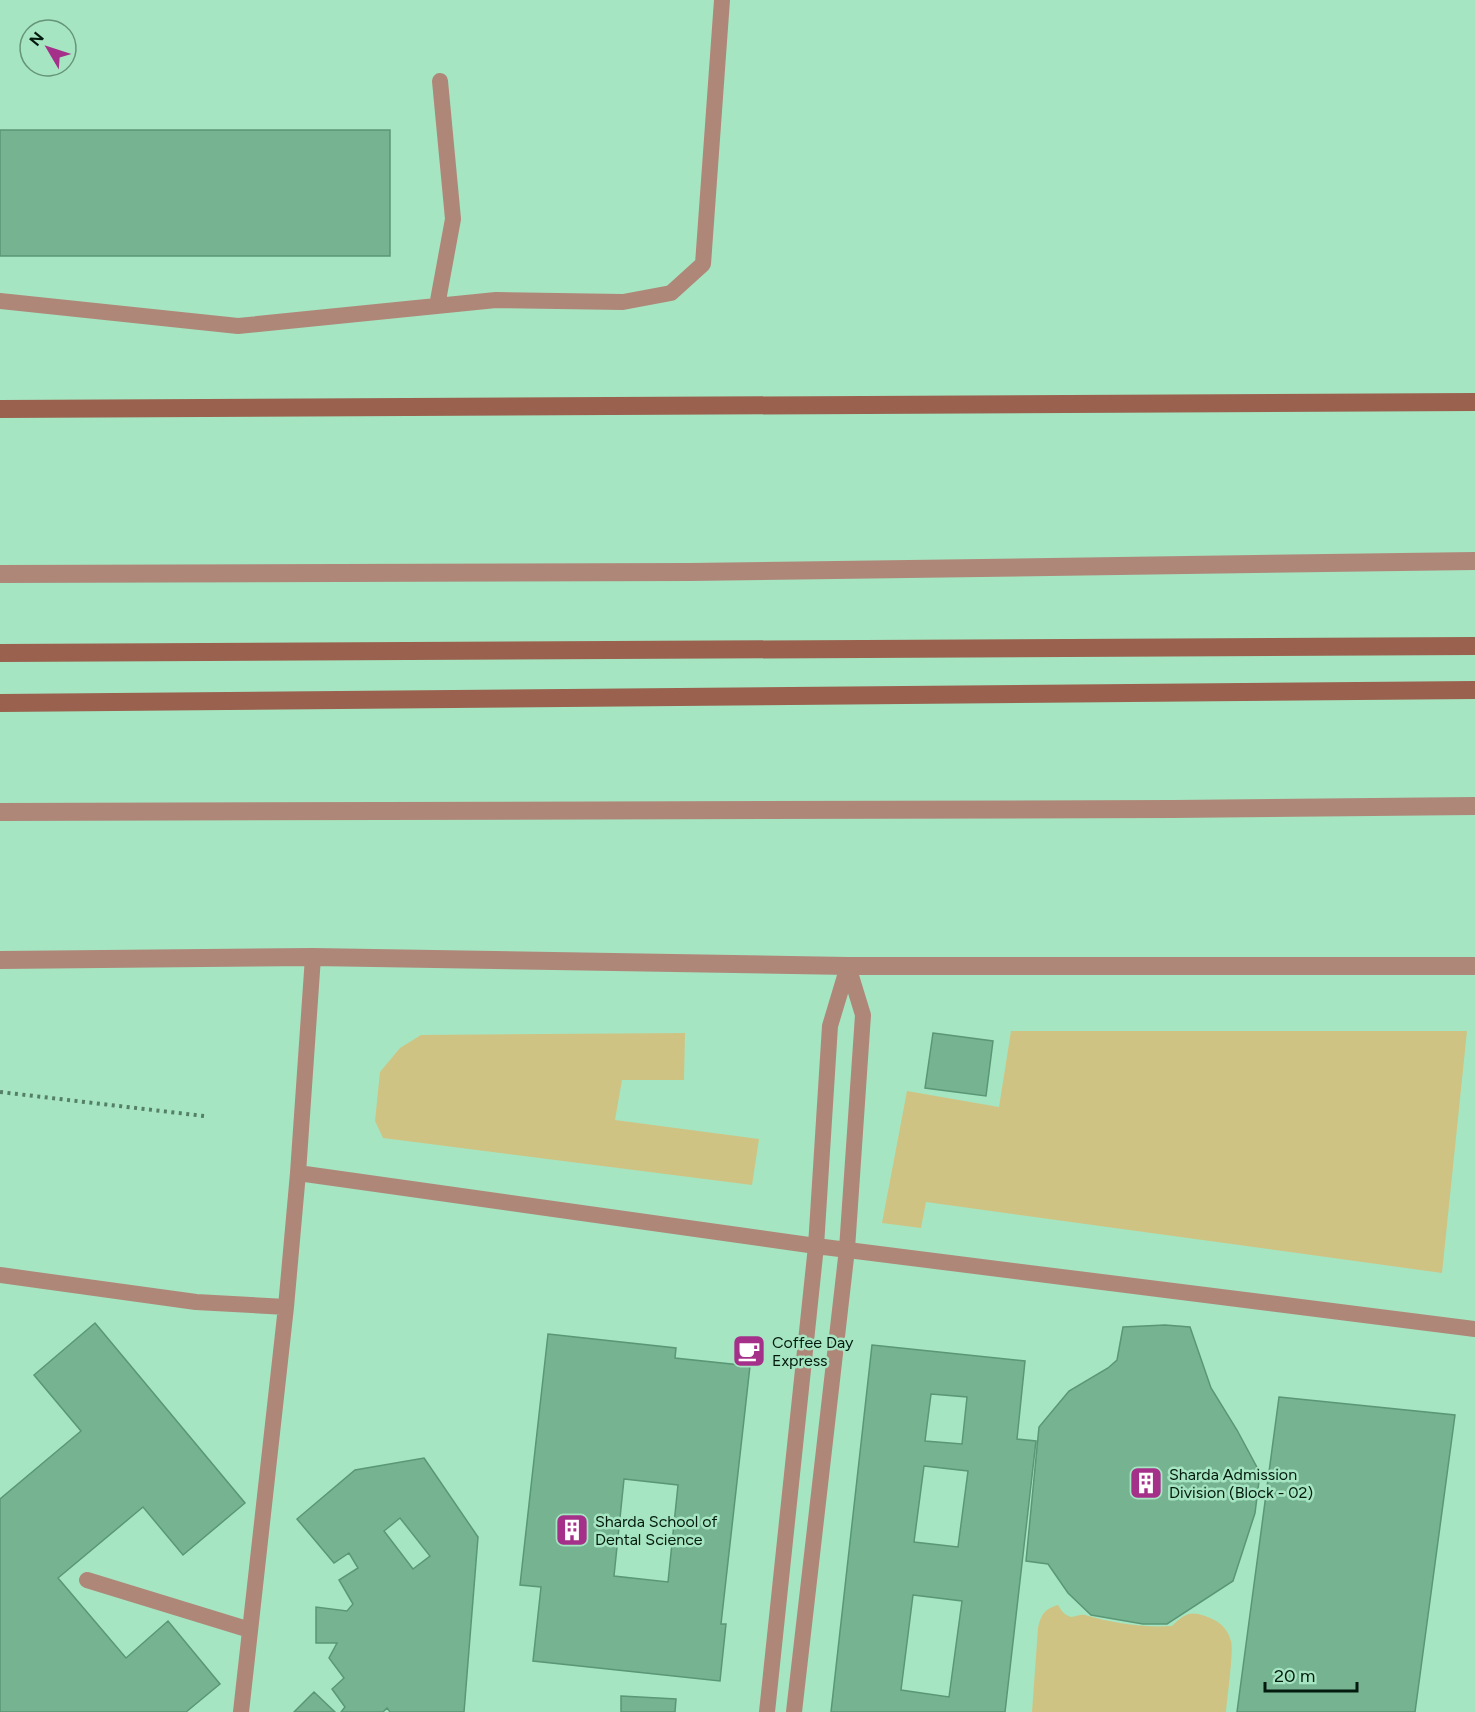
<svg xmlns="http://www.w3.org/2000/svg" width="1475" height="1712" font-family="Figtree,sans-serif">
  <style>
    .green { fill: #cfc384 }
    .building { fill: #76b391; stroke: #5a9776; stroke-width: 1.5; fill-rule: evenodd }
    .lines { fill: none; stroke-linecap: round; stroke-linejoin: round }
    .path { stroke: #548068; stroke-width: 4; stroke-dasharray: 3 4.5; stroke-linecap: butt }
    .lane { stroke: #af8779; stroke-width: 16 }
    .street { stroke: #af8779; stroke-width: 18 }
    .secondary { stroke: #9a614e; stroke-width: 18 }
    .labels { text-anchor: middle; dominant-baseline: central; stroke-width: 5; stroke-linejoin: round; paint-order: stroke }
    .poi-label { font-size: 16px; fill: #031b0f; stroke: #a6e5c1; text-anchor: start }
  </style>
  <rect width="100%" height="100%" fill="#a6e5c1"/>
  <path class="green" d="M 1011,1031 L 1467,1031 L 1442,1273 L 926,1202 L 921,1228 L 882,1223 L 907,1091 L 999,1107 Z
    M 685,1033 L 684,1080 L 622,1080 L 615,1120 L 759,1139 L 752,1185 L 383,1138 L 375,1121 L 380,1072 L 400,1048 L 421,1035 Z
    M 1058,1605 C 1061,1610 1064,1615 1071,1617 C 1076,1617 1080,1614 1085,1615 C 1113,1623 1142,1628 1172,1626 C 1183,1615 1190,1610 1205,1616 C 1218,1620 1227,1627 1231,1641 C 1234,1650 1227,1699 1226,1712 L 1032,1712 L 1038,1628 C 1041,1614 1045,1609 1058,1605 Z"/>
  <path class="building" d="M 0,130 L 390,130 L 390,256 L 0,256 Z
    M 933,1033 L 993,1041 L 986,1096 L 925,1088 Z
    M 95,1323 L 245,1503 L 183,1555 L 143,1507 L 58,1578 L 126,1658 L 168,1621 L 220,1684 L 186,1712 L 0,1712 L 0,1499 L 81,1431 L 34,1375 Z
    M 1165,1325 L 1190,1327 L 1211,1388 L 1237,1430 L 1260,1473 L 1255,1513 L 1233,1581 L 1167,1624 L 1143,1624 L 1091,1615 L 1068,1593 L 1048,1564 L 1026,1561 L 1039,1427 L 1069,1391 L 1108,1368 L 1117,1360 L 1123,1327 Z
    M 548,1334 L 676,1348 L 675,1358 L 750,1366 L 721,1624 L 726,1624 L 720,1681 L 533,1661 L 541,1587 L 520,1585 ZM 624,1479 L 678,1485 L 668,1582 L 614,1576 Z
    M 872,1345 L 1025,1361 L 1017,1439 L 1036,1441 L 1005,1712 L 831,1712 ZM 931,1394 L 967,1397 L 962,1444 L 925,1441 ZM 924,1466 L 968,1471 L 958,1547 L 914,1542 ZM 913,1595 L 962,1601 L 949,1697 L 901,1690 Z
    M 1279,1397 L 1455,1415 L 1415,1712 L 1237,1712 Z
    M 424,1458 L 478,1537 L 464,1712 L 390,1712 L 387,1708 L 383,1712 L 341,1712 L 345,1707 L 332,1689 L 344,1678 L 329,1658 L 337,1643 L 316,1643 L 316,1607 L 347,1611 L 353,1604 L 339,1580 L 358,1568 L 349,1553 L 334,1563 L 297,1519 L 355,1470 ZM 400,1518 L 430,1556 L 413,1569 L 384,1531 Z
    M 314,1692 L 335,1712 L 294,1712 Z
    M 621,1696 L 676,1699 L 675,1712 L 621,1712 Z"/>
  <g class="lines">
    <path class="path" d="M 0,1092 L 204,1116"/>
    <path class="lane" d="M 0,301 L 238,326 L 496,300 L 623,302 L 671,293 L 703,264 L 722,0
      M 437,306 L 453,219 L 440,81
      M 298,1173 L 816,1246 L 1475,1329
      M 0,1275 L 196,1302 L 286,1307
      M 87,1580 L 250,1630
      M 241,1712 L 286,1307 L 298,1173 L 313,957
      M 767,1712 L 816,1246 L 830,1026 L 848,966
      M 794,1712 L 847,1249 L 863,1015 L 848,966"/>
    <path class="street" d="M 0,574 L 689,572 L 1475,561
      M 0,812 L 1173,809 L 1475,806
      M 0,960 L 313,957 L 848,966 L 1475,966"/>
    <path class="secondary" d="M 0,409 L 1475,402
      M 0,653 L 1475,646
      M 0,703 L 1475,690"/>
  </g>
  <defs>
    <g id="cafe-square" transform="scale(1.725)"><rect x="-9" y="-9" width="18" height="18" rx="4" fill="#a53089" stroke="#a6e5c1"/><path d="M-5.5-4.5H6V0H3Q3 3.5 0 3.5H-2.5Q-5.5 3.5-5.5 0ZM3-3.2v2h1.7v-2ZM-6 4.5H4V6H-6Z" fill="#fff"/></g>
    <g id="building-square" transform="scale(1.725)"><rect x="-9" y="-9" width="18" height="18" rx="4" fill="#a53089" stroke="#a6e5c1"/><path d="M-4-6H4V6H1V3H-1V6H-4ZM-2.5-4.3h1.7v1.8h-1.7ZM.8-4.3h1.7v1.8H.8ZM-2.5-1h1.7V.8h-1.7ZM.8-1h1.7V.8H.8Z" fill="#fff"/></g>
  </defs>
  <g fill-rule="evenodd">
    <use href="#cafe-square" x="749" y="1351"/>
    <use href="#building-square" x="1146" y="1483"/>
    <use href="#building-square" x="572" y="1530"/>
  </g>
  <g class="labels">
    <g class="poi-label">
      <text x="772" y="1342">Coffee Day<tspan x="772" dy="18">Express</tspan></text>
      <text x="1169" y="1474">Sharda Admission<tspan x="1169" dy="18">Division (Block - 02)</tspan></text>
      <text x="595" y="1521">Sharda School of<tspan x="595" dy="18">Dental Science</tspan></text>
    </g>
  </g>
  <g transform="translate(48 48) rotate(309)"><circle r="28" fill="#a6e5c1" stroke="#65947a" stroke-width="1.5"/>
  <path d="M0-4.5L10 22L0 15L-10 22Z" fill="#a53089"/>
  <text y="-9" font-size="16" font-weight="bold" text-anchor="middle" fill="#031b0f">N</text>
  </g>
  <path d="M1265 1682v9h92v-9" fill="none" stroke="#031b0f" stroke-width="3"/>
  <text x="1274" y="1682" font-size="18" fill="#031b0f" stroke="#a6e5c1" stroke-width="4.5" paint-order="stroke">20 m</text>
</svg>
